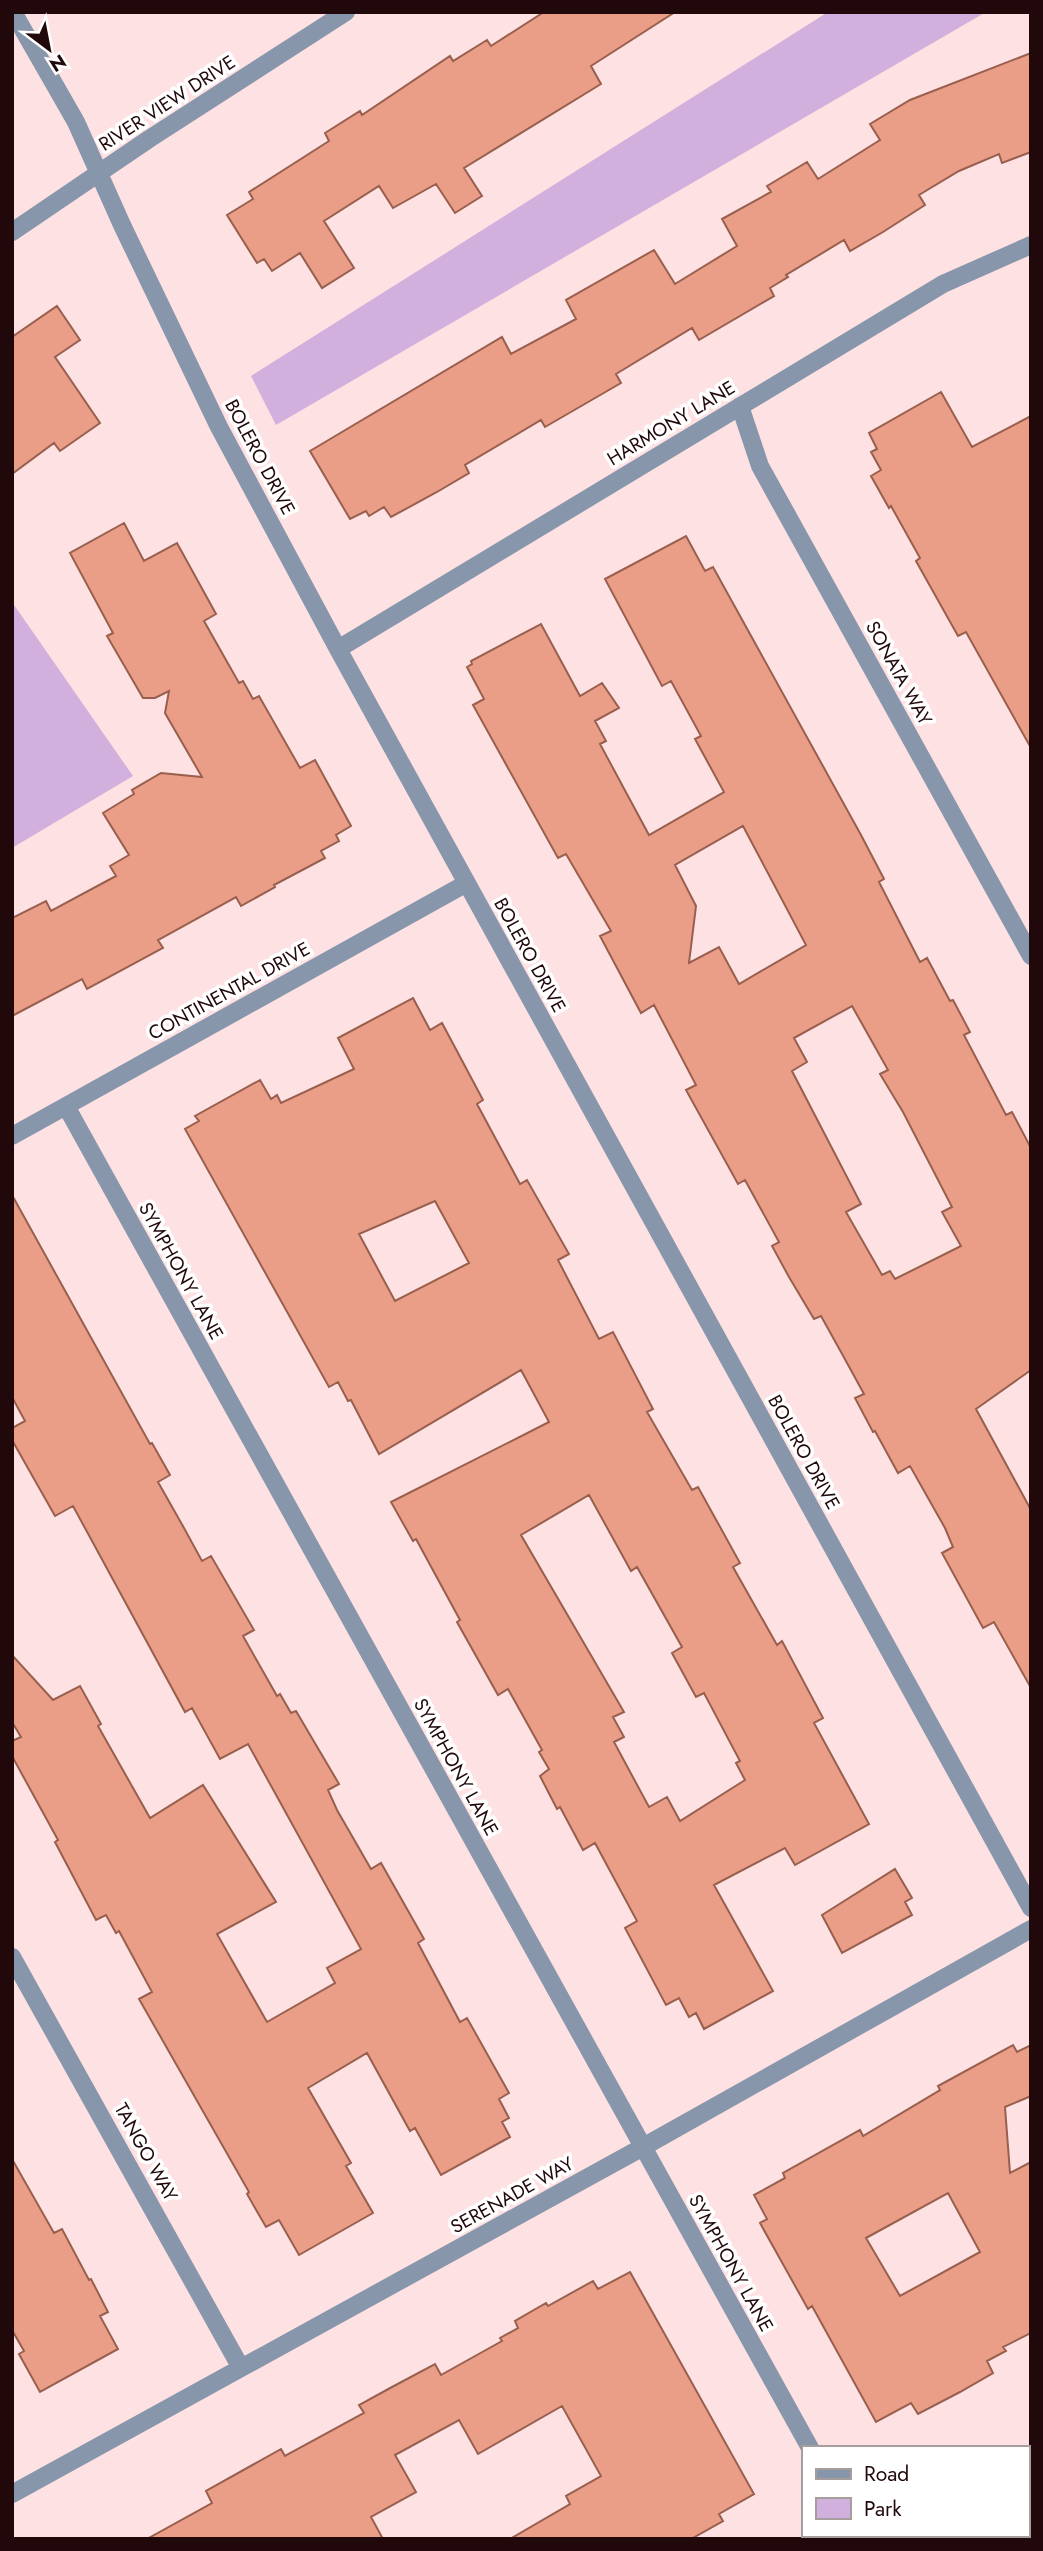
<svg xmlns="http://www.w3.org/2000/svg" width="1043" height="2551" font-family="Jost,sans-serif">
  <style>
    .green { fill: #d1b0dd }
    .building { fill: #ea9e88; stroke: #985f4e; stroke-width: 2; fill-rule: evenodd }
    .lines { fill: none; stroke-linecap: round; stroke-linejoin: round }
    .minor { stroke: #8796ab; stroke-width: 18 }
    .tertiary { stroke: #8796ab; stroke-width: 18 }
    .labels { text-anchor: middle; dominant-baseline: central; stroke-width: 7; stroke-linejoin: round; paint-order: stroke }
    .street-label { font-size: 19px; fill: #21090b; stroke: #fff }
  </style>
  <rect width="100%" height="100%" fill="#fee1e2"/>
  <path class="green" d="M 828,12 L 986,12 L 276,425 L 251,376 Z
    M 12,602 L 133,776 L 12,848 Z"/>
  <path class="building" d="M 544,12 L 675,12 L 591,66 L 601,84 L 464,168 L 482,196 L 455,213 L 436,184 L 393,208 L 379,186 L 324,221 L 354,268 L 322,288 L 300,253 L 272,271 L 264,259 L 257,263 L 227,215 L 253,199 L 249,192 L 329,141 L 325,133 L 360,111 L 362,115 L 450,56 L 453,61 L 487,40 L 491,46 Z
    M 1031,53 L 1031,152 L 1002,163 L 999,154 L 959,171 L 919,195 L 925,205 L 883,232 L 850,251 L 844,240 L 786,275 L 788,277 L 770,288 L 774,296 L 699,340 L 692,328 L 616,374 L 621,383 L 545,427 L 541,420 L 465,465 L 469,473 L 437,492 L 391,517 L 384,507 L 369,516 L 366,511 L 350,519 L 310,451 L 502,337 L 511,354 L 576,319 L 566,300 L 654,250 L 675,284 L 737,246 L 722,219 L 771,192 L 767,186 L 807,162 L 818,179 L 880,140 L 870,124 L 910,100 Z
    M 57,306 L 80,340 L 55,357 L 100,423 L 60,451 L 54,443 L 12,474 L 12,337 Z
    M 941,392 L 972,447 L 1031,416 L 1031,748 L 966,632 L 958,636 L 916,561 L 920,558 L 891,506 L 889,508 L 871,476 L 881,470 L 871,452 L 877,449 L 869,433 Z
    M 124,523 L 144,561 L 177,543 L 216,614 L 204,621 L 239,683 L 243,681 L 253,699 L 259,696 L 300,768 L 315,760 L 351,826 L 336,835 L 339,841 L 321,851 L 325,858 L 274,885 L 275,887 L 241,906 L 236,897 L 158,940 L 163,948 L 87,989 L 82,979 L 12,1016 L 12,918 L 46,901 L 51,911 L 116,876 L 110,866 L 129,855 L 103,813 L 134,794 L 132,790 L 161,773 L 202,777 L 165,713 L 169,691 L 155,698 L 143,698 L 107,636 L 113,633 L 70,553 Z
    M 686,536 L 705,571 L 713,567 L 861,835 L 884,879 L 879,882 L 920,962 L 927,958 L 950,1001 L 953,1000 L 970,1032 L 964,1035 L 1006,1115 L 1012,1112 L 1031,1148 L 1031,1370 L 976,1409 L 1031,1510 L 1031,1688 L 994,1622 L 983,1628 L 942,1553 L 953,1547 L 945,1528 L 910,1466 L 898,1473 L 875,1431 L 873,1432 L 855,1398 L 864,1394 L 841,1352 L 821,1316 L 814,1319 L 789,1277 L 772,1246 L 779,1242 L 745,1180 L 738,1184 L 686,1090 L 696,1085 L 654,1005 L 641,1013 L 600,936 L 611,931 L 566,854 L 558,858 L 473,705 L 484,699 L 467,667 L 472,664 L 471,661 L 541,624 L 580,696 L 602,683 L 619,708 L 595,721 L 606,741 L 600,744 L 649,835 L 724,792 L 695,739 L 701,736 L 671,681 L 662,686 L 605,579 ZM 743,826 L 806,945 L 739,984 L 719,947 L 689,963 L 696,906 L 675,865 ZM 852,1006 L 888,1070 L 880,1074 L 903,1112 L 952,1207 L 942,1212 L 961,1246 L 895,1279 L 890,1271 L 882,1275 L 846,1212 L 861,1204 L 792,1071 L 807,1062 L 794,1038 Z
    M 413,998 L 430,1030 L 442,1023 L 483,1100 L 477,1104 L 520,1184 L 527,1180 L 569,1254 L 558,1260 L 599,1339 L 613,1332 L 653,1409 L 647,1412 L 692,1490 L 698,1487 L 740,1563 L 733,1567 L 777,1645 L 782,1641 L 823,1718 L 814,1723 L 869,1824 L 795,1865 L 785,1848 L 714,1885 L 773,1991 L 704,2029 L 696,2013 L 689,2017 L 679,1998 L 666,2005 L 625,1928 L 637,1921 L 595,1843 L 583,1850 L 560,1807 L 557,1809 L 540,1776 L 549,1769 L 539,1752 L 542,1750 L 508,1689 L 498,1695 L 457,1622 L 460,1620 L 416,1539 L 413,1541 L 391,1502 L 549,1422 L 521,1370 L 379,1454 L 351,1400 L 348,1401 L 338,1382 L 329,1387 L 185,1129 L 199,1121 L 195,1116 L 260,1080 L 271,1099 L 277,1095 L 281,1103 L 354,1069 L 338,1038 ZM 435,1201 L 469,1263 L 395,1301 L 359,1234 ZM 589,1495 L 631,1571 L 637,1567 L 682,1647 L 672,1653 L 696,1697 L 704,1693 L 740,1761 L 736,1763 L 745,1780 L 680,1821 L 667,1797 L 649,1807 L 614,1742 L 624,1737 L 613,1717 L 624,1712 L 521,1535 Z
    M 12,1195 L 150,1444 L 152,1443 L 170,1475 L 158,1482 L 184,1528 L 202,1561 L 211,1556 L 254,1630 L 243,1636 L 277,1696 L 280,1694 L 291,1713 L 296,1711 L 339,1784 L 328,1790 L 337,1810 L 371,1869 L 381,1863 L 424,1939 L 418,1943 L 460,2022 L 467,2018 L 509,2093 L 499,2099 L 509,2118 L 502,2122 L 510,2137 L 441,2175 L 415,2128 L 410,2131 L 367,2053 L 308,2088 L 351,2163 L 346,2166 L 373,2213 L 299,2255 L 279,2220 L 266,2227 L 247,2194 L 249,2192 L 139,1999 L 152,1992 L 119,1931 L 116,1933 L 106,1915 L 96,1920 L 55,1842 L 58,1840 L 12,1756 L 12,1741 L 21,1737 L 12,1722 L 12,1655 L 53,1700 L 80,1686 L 101,1724 L 98,1726 L 150,1818 L 203,1785 L 276,1902 L 217,1934 L 267,2022 L 335,1983 L 327,1968 L 361,1949 L 248,1744 L 220,1759 L 192,1708 L 185,1712 L 73,1506 L 55,1516 L 12,1440 L 12,1428 L 25,1421 L 12,1397 Z
    M 895,1869 L 912,1898 L 905,1902 L 912,1915 L 842,1953 L 822,1915 Z
    M 1013,2045 L 1017,2052 L 1031,2045 L 1031,2096 L 1005,2107 L 1010,2173 L 1031,2162 L 1031,2333 L 1003,2347 L 1006,2351 L 987,2361 L 993,2373 L 960,2392 L 918,2414 L 911,2403 L 876,2422 L 812,2306 L 808,2309 L 760,2223 L 767,2219 L 754,2195 L 785,2178 L 783,2173 L 860,2130 L 863,2136 L 940,2090 L 938,2086 ZM 948,2193 L 980,2252 L 900,2296 L 866,2238 Z
    M 12,2159 L 54,2233 L 62,2229 L 89,2280 L 91,2279 L 108,2312 L 100,2316 L 118,2349 L 40,2392 L 19,2354 L 24,2351 L 12,2330 Z
    M 630,2272 L 754,2494 L 719,2514 L 723,2521 L 691,2539 L 510,2539 L 570,2504 L 566,2496 L 601,2476 L 562,2406 L 478,2454 L 459,2420 L 395,2455 L 416,2492 L 371,2517 L 383,2539 L 147,2539 L 212,2503 L 206,2491 L 281,2449 L 285,2456 L 364,2413 L 359,2405 L 392,2387 L 435,2364 L 441,2375 L 502,2341 L 500,2338 L 518,2328 L 515,2321 L 546,2303 L 548,2306 L 593,2281 L 598,2289 Z"/>
  <g class="lines">
    <path class="minor" d="M 13,12 L 76,122 L 122,225 L 219,427 L 338,649 L 1031,1908
      M 12,232 L 149,139 L 346,12
      M 740,406 L 760,466 L 1031,956
      M 338,649 L 943,284 L 1031,245
      M 66,1106 L 810,2448
      M 12,1136 L 467,883
      M 12,1957 L 241,2368
      M 12,2494 L 643,2147 L 1031,1929
      M 858,2535 L 860,2539"/>
    <path class="tertiary" d="M 1027,2457 L 1031,2455
      M 881,2539 L 887,2535"/>
  </g>
  <g class="labels">
    <g class="street-label">
      <text transform="translate(167 103) rotate(-33)">RIVER VIEW DRIVE</text>
      <text transform="translate(671 423) rotate(-31)">HARMONY LANE</text>
      <text transform="translate(260 457) rotate(62)">BOLERO DRIVE</text>
      <text transform="translate(899 673) rotate(61)">SONATA WAY</text>
      <text transform="translate(530 955) rotate(61)">BOLERO DRIVE</text>
      <text transform="translate(229 991) rotate(-29)">CONTINENTAL DRIVE</text>
      <text transform="translate(181 1271) rotate(61)">SYMPHONY LANE</text>
      <text transform="translate(804 1452) rotate(61)">BOLERO DRIVE</text>
      <text transform="translate(456 1767) rotate(61)">SYMPHONY LANE</text>
      <text transform="translate(146 2152) rotate(61)">TANGO WAY</text>
      <text transform="translate(512 2195) rotate(-29)">SERENADE WAY</text>
      <text transform="translate(731 2263) rotate(61)">SYMPHONY LANE</text>
    </g>
  </g>
  <rect width="1043" height="2551" fill="none" stroke="#21090b" stroke-width="28"/>
  <rect x="802" y="2446" width="228" height="91" fill="#ffffff" stroke="#a69d9d" stroke-width="2"/>
  <rect x="816" y="2469" width="35" height="10" fill="#8796ab" stroke="#a69d9d" stroke-width="2"/>
  <text x="864" y="2481" font-size="21" fill="#21090b">Road</text>
  <rect x="816" y="2498" width="35" height="21" fill="#d1b0dd" stroke="#a69d9d" stroke-width="2"/>
  <text x="864" y="2516" font-size="21" fill="#21090b">Park</text>
  <g transform="translate(49 49) rotate(148)" stroke="#ffffff" stroke-width="5" paint-order="stroke">
  <path d="M0-5L12 26L0 18L-12 26Z" fill="#21090b"/>
  <text y="-10" font-size="19" font-weight="bold" text-anchor="middle" fill="#21090b">N</text>
  </g>
</svg>
